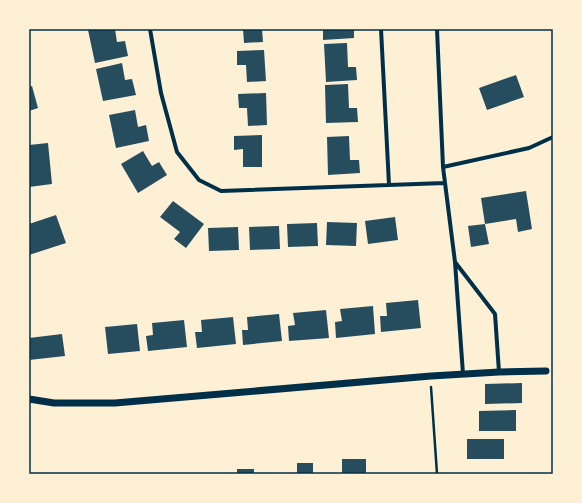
<svg xmlns="http://www.w3.org/2000/svg" width="582" height="503" font-family="'DM Sans',sans-serif">
  <style>
    .building { fill: #264d5e }
    .lines { fill: none; stroke-linecap: round; stroke-linejoin: round }
    .path { stroke: #003049; stroke-width: 2.5 }
    .minor { stroke: #003049; stroke-width: 4 }
    .tertiary { stroke: #003049; stroke-width: 7 }
    .neatline { fill: none; stroke: #003049; stroke-width: 1.5 }
  </style>
  <rect width="100%" height="100%" fill="#fdf0d5"/>
  <path class="building" d="M 94,29 L 115,29 L 117,42 L 125,41 L 128,56 L 95,63 L 88,30 Z
    M 243,29 L 262,29 L 263,42 L 244,43 Z
    M 323,29 L 354,29 L 354,38 L 323,40 Z
    M 347,43 L 348,67 L 356,67 L 357,80 L 326,82 L 324,44 Z
    M 264,50 L 266,81 L 247,82 L 246,65 L 237,65 L 237,51 Z
    M 122,63 L 125,80 L 132,79 L 136,95 L 103,101 L 96,69 Z
    M 516,75 L 524,97 L 487,110 L 479,88 Z
    M 348,84 L 349,108 L 357,108 L 358,122 L 326,123 L 325,85 Z
    M 32,86 L 38,108 L 29,111 L 29,87 Z
    M 266,93 L 267,125 L 248,126 L 247,108 L 239,108 L 238,94 Z
    M 135,110 L 138,127 L 146,125 L 149,141 L 116,148 L 109,115 Z
    M 262,135 L 262,167 L 243,167 L 243,149 L 234,150 L 234,136 Z
    M 349,136 L 350,160 L 359,160 L 360,173 L 328,175 L 327,137 Z
    M 48,143 L 52,184 L 29,187 L 29,145 Z
    M 143,151 L 152,166 L 159,162 L 167,175 L 138,193 L 121,164 Z
    M 526,191 L 532,229 L 518,232 L 516,219 L 485,224 L 489,244 L 471,247 L 468,226 L 485,224 L 481,198 Z
    M 173,201 L 204,224 L 186,248 L 174,239 L 180,232 L 160,217 Z
    M 56,215 L 66,243 L 29,255 L 29,224 Z
    M 395,217 L 398,240 L 368,244 L 365,221 Z
    M 327,222 L 357,223 L 356,246 L 326,245 Z
    M 317,223 L 318,246 L 288,247 L 287,224 Z
    M 279,226 L 280,249 L 250,250 L 249,227 Z
    M 238,227 L 239,250 L 209,251 L 208,228 Z
    M 418,300 L 421,328 L 381,332 L 380,316 L 387,316 L 386,303 Z
    M 373,306 L 375,334 L 336,338 L 335,322 L 342,321 L 340,309 Z
    M 326,310 L 329,338 L 289,341 L 288,326 L 295,325 L 293,313 Z
    M 279,314 L 282,341 L 243,345 L 242,330 L 248,330 L 247,317 Z
    M 233,317 L 236,344 L 197,348 L 195,332 L 202,332 L 201,320 Z
    M 184,320 L 187,347 L 148,351 L 146,336 L 153,335 L 152,323 Z
    M 137,324 L 140,351 L 108,354 L 105,327 Z
    M 62,334 L 65,356 L 29,360 L 29,338 Z
    M 522,383 L 522,403 L 485,404 L 485,384 Z
    M 516,410 L 516,431 L 479,431 L 479,411 Z
    M 467,439 L 504,439 L 504,459 L 467,459 Z
    M 342,459 L 366,459 L 366,474 L 342,474 Z
    M 297,463 L 313,463 L 313,474 L 297,474 Z
    M 237,469 L 254,469 L 254,474 L 237,474 Z"/>
  <g class="lines">
    <path class="path" d="M 431,387 L 437,474"/>
    <path class="minor" d="M 150,29 L 161,93 L 177,152 L 199,180 L 221,191 L 445,183
      M 381,29 L 389,185
      M 437,29 L 443,167 L 455,262 L 463,374
      M 443,167 L 529,148 L 553,137
      M 455,262 L 495,314 L 499,372"/>
    <path class="tertiary" d="M 29,399 L 54,403 L 115,403 L 431,376 L 499,372 L 546,371"/>
  </g>
  <rect width="582" height="503" fill="none" stroke="#fdf0d5" stroke-width="60"/>
  <rect x="30" y="30" width="522" height="443" class="neatline"/>
</svg>
